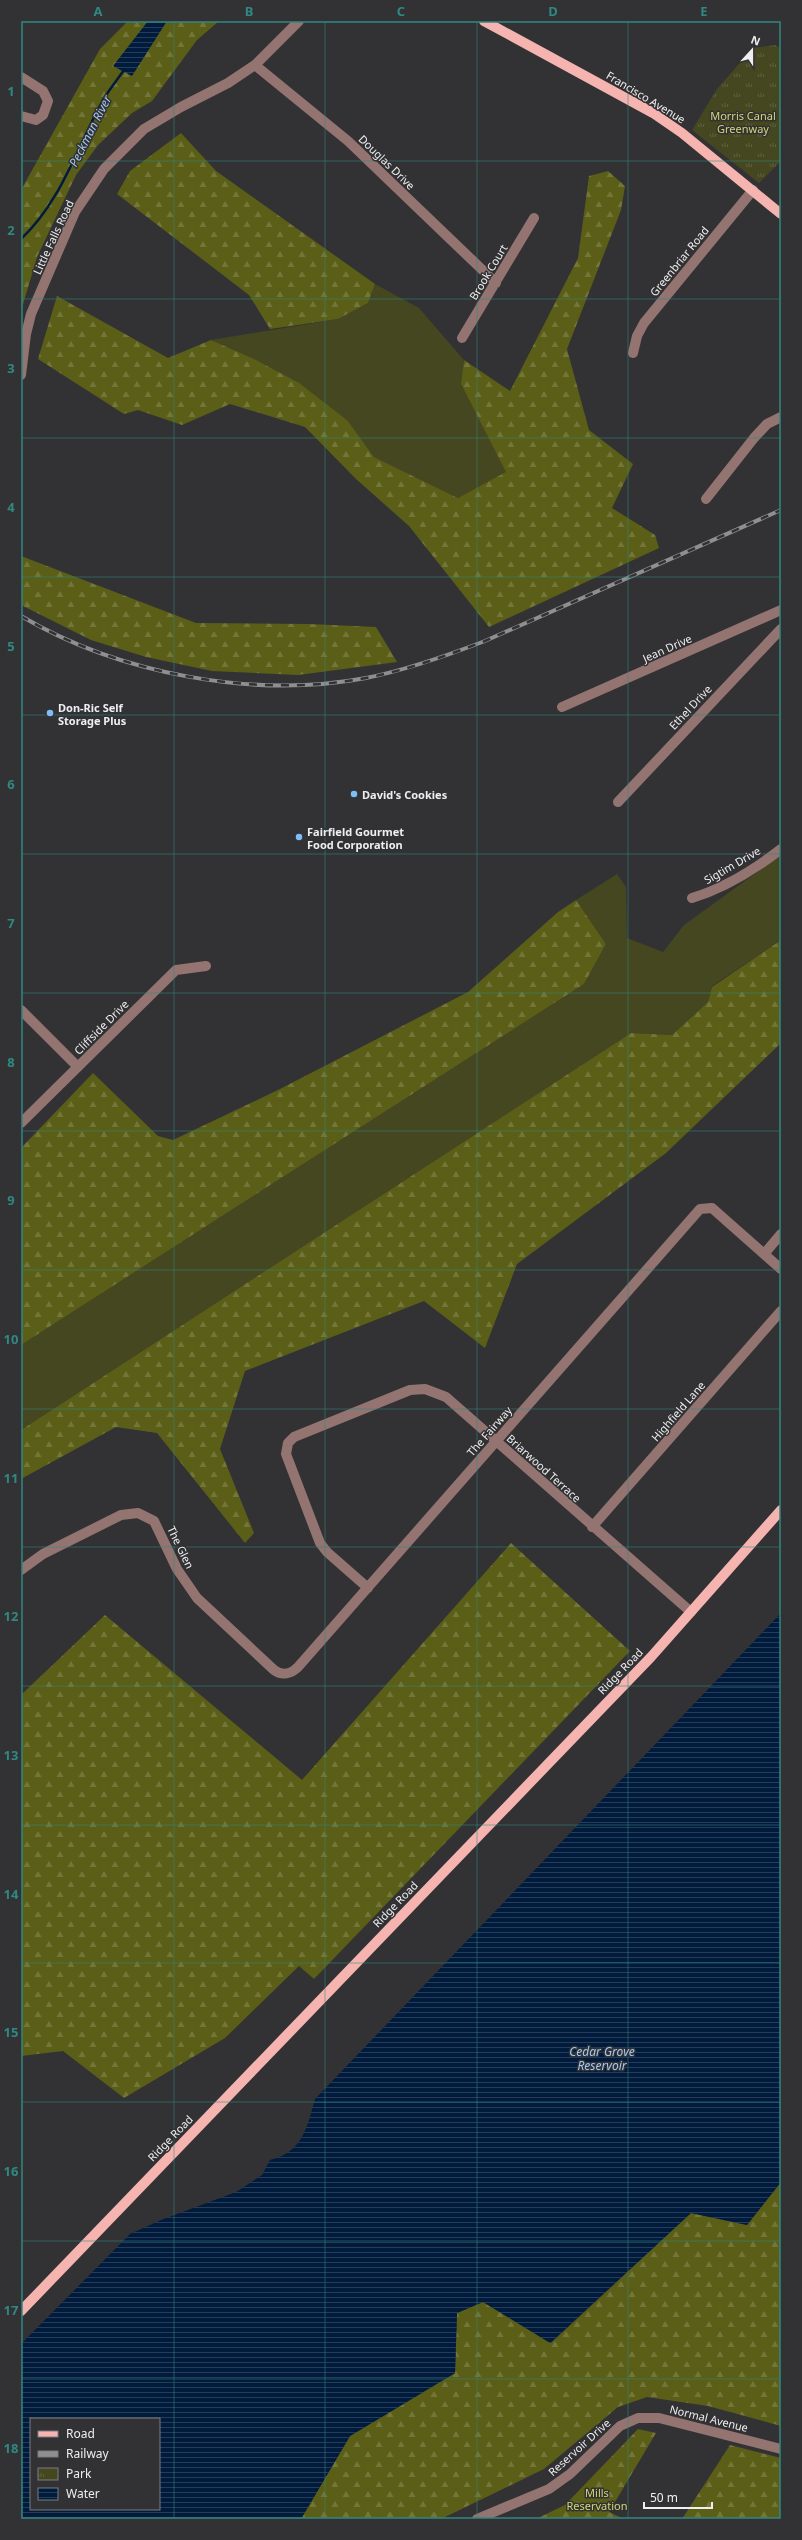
<svg xmlns="http://www.w3.org/2000/svg" width="802" height="2540" font-family="'Noto Sans',sans-serif">
  <style>
    .green { fill: #454720 }
    .forest { fill: url(#forest-firs) }
    .park { fill: url(#park-tufts) }
    .water { fill: url(#water-rules); fill-rule: evenodd }
    .lines { fill: none; stroke-linecap: round; stroke-linejoin: round }
    .stream { stroke: #001b3c; stroke-width: 2.5 }
    .minor { stroke: #947471; stroke-width: 10 }
    .major { stroke: #f6b4b0; stroke-width: 10 }
    .rail-casing { stroke: #8f8f91; stroke-width: 4 }
    .rail { stroke: #323234; stroke-width: 2.5; stroke-dasharray: 8; stroke-linecap: butt }
    .grid { fill: none; stroke: #308882; stroke-width: 1; stroke-opacity: 0.55 }
    .poi-dot { fill: #7cbef9; stroke: #323234; stroke-width: 1.5 }
    .labels { text-anchor: middle; dominant-baseline: central; stroke-width: 3; stroke-linejoin: round; paint-order: stroke }
    .street-label { font-size: 11px; fill: #eeeef0; stroke: #323234 }
    .park-label { font-size: 11px; fill: #d0d675; stroke: #323234 }
    .poi-label { font-size: 11px; font-weight: bold; fill: #eeeef0; stroke: #323234; text-anchor: start }
    .water-label { font-size: 12px; font-style: italic; fill: #a4caf5; stroke: #323234 }
    .neatline { fill: none; stroke: #308882; stroke-width: 1.5 }
    .grid-label { font-size: 13px; text-anchor: middle; font-weight: bold; fill: #308882 }
  </style>
  <defs>
    <pattern id="forest-firs" width="22" height="20" patternUnits="userSpaceOnUse"><rect width="22" height="20" fill="#5b5e17"/><path d="M5 1l3.5 6h-7zM16 11l3.5 6h-7z" fill="#737539"/></pattern>
    <pattern id="park-tufts" width="24" height="20" patternUnits="userSpaceOnUse"><rect width="24" height="20" fill="#454720"/><path d="M3 7l-1-3M5 7V3M7 7l1-3M15 17l-1-3M17 17v-4M19 17l1-3" fill="none" stroke="#606241"/></pattern>
    <pattern id="water-rules" width="6" height="5" patternUnits="userSpaceOnUse"><rect width="6" height="5" fill="#001b3c"/><path d="M0 2.5h6" fill="none" stroke="#263c58"/></pattern>
  </defs>
  <rect width="100%" height="100%" fill="#323234"/>
  <path class="green" d="M 375,284 L 419,308 L 464,360 L 461,384 L 507,473 L 458,498 L 374,457 L 348,421 L 252,358 L 211,340 L 338,319 L 368,303 Z
    M 781,855 L 781,940 L 712,986 L 708,1002 L 672,1035 L 631,1033 L 21,1430 L 21,1345 L 584,984 L 606,944 L 576,900 L 617,874 L 626,887 L 627,938 L 663,952 L 684,925 Z"/>
  <path class="forest" d="M 128,21 L 219,21 L 197,40 L 152,101 L 132,113 L 98,145 L 76,175 L 37,257 L 21,311 L 21,190 L 100,49 Z
    M 181,133 L 216,171 L 375,284 L 368,303 L 338,319 L 270,329 L 249,295 L 117,194 L 130,171 Z
    M 608,171 L 625,186 L 621,210 L 567,349 L 589,430 L 633,464 L 612,508 L 655,535 L 659,548 L 489,627 L 409,526 L 356,479 L 305,427 L 230,404 L 182,425 L 138,410 L 124,414 L 38,359 L 57,296 L 168,358 L 211,340 L 252,358 L 299,383 L 348,421 L 374,457 L 458,498 L 506,472 L 461,384 L 464,360 L 510,391 L 578,258 L 589,176 Z
    M 21,556 L 196,623 L 309,624 L 376,627 L 397,662 L 298,675 L 212,671 L 146,657 L 91,640 L 21,605 Z
    M 576,900 L 606,944 L 584,984 L 21,1345 L 21,1148 L 93,1073 L 158,1136 L 173,1140 L 280,1089 L 468,992 L 558,912 Z
    M 781,940 L 781,1043 L 666,1153 L 517,1264 L 485,1348 L 424,1301 L 245,1371 L 220,1449 L 254,1533 L 245,1543 L 157,1433 L 116,1427 L 21,1479 L 21,1430 L 631,1033 L 672,1035 L 708,1002 L 712,987 Z
    M 511,1543 L 630,1651 L 314,1979 L 299,1966 L 225,2038 L 124,2098 L 63,2051 L 21,2056 L 21,1695 L 105,1615 L 302,1780 Z
    M 781,2182 L 781,2426 L 708,2406 L 647,2397 L 618,2407 L 544,2469 L 441,2519 L 301,2519 L 350,2436 L 455,2373 L 457,2313 L 483,2302 L 551,2343 L 691,2213 L 747,2225 Z
    M 638,2429 L 656,2433 L 609,2512 L 624,2519 L 536,2519 L 565,2505 Z
    M 730,2445 L 781,2458 L 781,2519 L 682,2519 Z"/>
  <path class="park" d="M 776,45 L 781,49 L 781,161 L 759,183 L 692,130 L 717,89 L 753,48 Z"/>
  <path class="water" d="M 148,21 L 167,21 L 132,76 L 113,66 Z
    M 781,1613 L 781,2182 L 747,2225 L 691,2213 L 550,2343 L 483,2302 L 457,2313 L 455,2373 L 350,2436 L 301,2519 L 21,2519 L 21,2344 L 130,2234 L 161,2220 L 236,2192 L 262,2175 L 270,2160 C 303,2152 307,2127 315,2099 ZM 31,2419 L 159,2419 L 159,2509 L 31,2509 Z"/>
  <g class="lines">
    <path class="stream" d="M 21,239 C 61,202 77,147 103,100 C 109,90 117,80 124,70"/>
    <path class="minor" d="M 255,65 L 348,141 L 496,283
      M 21,77 L 43,91 L 48,101 L 43,115 L 36,120 L 21,116
      M 462,338 L 534,218
      M 633,353 L 637,336 L 644,323 L 753,190
      M 21,375 L 26,334 L 31,314 L 75,212 L 104,169 L 144,129 L 181,107 L 228,83 L 255,65 L 299,21
      M 706,499 L 754,438 L 767,424 L 781,417
      M 562,707 L 781,610
      M 618,802 L 781,629
      M 692,898 C 725,888 754,870 781,849
      M 21,1010 L 78,1067
      M 21,1123 L 176,970 L 206,966
      M 764,1254 L 781,1234
      M 592,1527 L 781,1311
      M 21,1570 L 43,1554 L 121,1515 L 138,1513 L 154,1521 L 177,1569 L 197,1598 L 274,1670 C 282,1676 291,1674 298,1667 L 700,1209 L 712,1208 L 781,1269
      M 368,1588 L 327,1552 L 320,1543 L 286,1454 L 288,1443 L 294,1437 L 410,1390 L 425,1389 L 446,1397 L 691,1612
      M 477,2519 L 549,2489 L 570,2474 L 620,2426 L 638,2418 L 659,2418 L 781,2449"/>
    <path class="major" d="M 484,21 L 653,113 L 682,133 L 781,214
      M 21,2311 L 651,1657 L 781,1510"/>
    <g class="rail-casing">
      <path id="rail" d="M 21,616 C 119,674 254,699 366,678 C 407,670 446,656 485,641 L 781,510"/>
    </g>
    <use href="#rail" class="rail"/>
  </g>
  <path class="grid" d="M 174,21 L 174,2519M 325,21 L 325,2519M 477,21 L 477,2519M 628,21 L 628,2519M 21,161 L 781,161M 21,299 L 781,299M 21,438 L 781,438M 21,577 L 781,577M 21,715 L 781,715M 21,854 L 781,854M 21,993 L 781,993M 21,1131 L 781,1131M 21,1270 L 781,1270M 21,1409 L 781,1409M 21,1547 L 781,1547M 21,1686 L 781,1686M 21,1825 L 781,1825M 21,1963 L 781,1963M 21,2102 L 781,2102M 21,2241 L 781,2241M 21,2379 L 781,2379"/>
  <g class="poi-dot">
    <circle cx="50" cy="713" r="4"/>
    <circle cx="354" cy="794" r="4"/>
    <circle cx="299" cy="837" r="4"/>
  </g>
  <g class="labels">
    <g class="street-label">
      <text transform="translate(646 97) rotate(31)">Francisco Avenue</text>
      <text transform="translate(387 162) rotate(44)">Douglas Drive</text>
      <text transform="translate(53 237) rotate(-65)">Little Falls Road</text>
      <text transform="translate(679 261) rotate(-51)">Greenbriar Road</text>
      <text transform="translate(488 272) rotate(-59)">Brook Court</text>
      <text transform="translate(667 648) rotate(-24)">Jean Drive</text>
      <text transform="translate(690 707) rotate(-47)">Ethel Drive</text>
      <text transform="translate(732 865) rotate(-30)">Sigtim Drive</text>
      <text transform="translate(101 1027) rotate(-45)">Cliffside Drive</text>
      <text transform="translate(678 1411) rotate(-49)">Highfield Lane</text>
      <text transform="translate(489 1431) rotate(-49)">The Fairway</text>
      <text transform="translate(544 1468) rotate(42)">Briarwood Terrace</text>
      <text transform="translate(181 1547) rotate(64)">The Glen</text>
      <text transform="translate(620 1671) rotate(-46)">Ridge Road</text>
      <text transform="translate(395 1904) rotate(-46)">Ridge Road</text>
      <text transform="translate(170 2138) rotate(-46)">Ridge Road</text>
      <text transform="translate(709 2418) rotate(14)">Normal Avenue</text>
      <text transform="translate(579 2447) rotate(-42)">Reservoir Drive</text>
    </g>
    <g class="park-label">
      <text x="743" y="115">Morris Canal<tspan x="743" dy="13">Greenway</tspan></text>
      <text x="597" y="2492">Mills<tspan x="597" dy="13">Reservation</tspan></text>
    </g>
    <g class="poi-label">
      <text x="58" y="707">Don-Ric Self<tspan x="58" dy="13">Storage Plus</tspan></text>
      <text x="362" y="794">David's Cookies</text>
      <text x="307" y="831">Fairfield Gourmet<tspan x="307" dy="13">Food Corporation</tspan></text>
    </g>
    <g class="water-label">
      <text transform="translate(90 131) rotate(-63)">Peckman River</text>
      <text x="602" y="2051">Cedar Grove<tspan x="602" dy="14">Reservoir</tspan></text>
    </g>
  </g>
  <rect width="802" height="2540" fill="none" stroke="#323234" stroke-width="44"/>
  <rect x="30" y="2418" width="130" height="92" fill="#323234" stroke="#7d7d7f"/>
  <rect x="38" y="2431" width="20" height="6" fill="#f6b4b0" stroke="#7d7d7f"/>
  <text x="66" y="2438" font-size="12" fill="#eeeef0">Road</text>
  <rect x="38" y="2451" width="20" height="6" fill="#8f8f91" stroke="#7d7d7f"/>
  <text x="66" y="2458" font-size="12" fill="#eeeef0">Railway</text>
  <rect x="38" y="2468" width="20" height="12" fill="url(#park-tufts)" stroke="#7d7d7f"/>
  <text x="66" y="2478" font-size="12" fill="#eeeef0">Park</text>
  <rect x="38" y="2488" width="20" height="12" fill="url(#water-rules)" stroke="#7d7d7f"/>
  <text x="66" y="2498" font-size="12" fill="#eeeef0">Water</text>
  <g transform="translate(752 50) rotate(21)" stroke="#323234" stroke-width="3" paint-order="stroke">
  <path d="M0-3L7 15L0 10L-7 15Z" fill="#eeeef0"/>
  <text y="-6" font-size="11" font-weight="bold" text-anchor="middle" fill="#eeeef0">N</text>
  </g>
  <path d="M644 2502v6h68v-6" fill="none" stroke="#eeeef0" stroke-width="2"/>
  <text x="650" y="2502" font-size="12" fill="#eeeef0" stroke="#323234" stroke-width="3" paint-order="stroke">50 m</text>
  <rect x="22" y="22" width="758" height="2496" class="neatline"/>
  <g class="grid-label">
    <text x="98" y="16">A</text>
    <text x="249" y="16">B</text>
    <text x="401" y="16">C</text>
    <text x="553" y="16">D</text>
    <text x="704" y="16">E</text>
    <text x="11" y="96">1</text>
    <text x="11" y="235">2</text>
    <text x="11" y="373">3</text>
    <text x="11" y="512">4</text>
    <text x="11" y="651">5</text>
    <text x="11" y="789">6</text>
    <text x="11" y="928">7</text>
    <text x="11" y="1067">8</text>
    <text x="11" y="1205">9</text>
    <text x="11" y="1344">10</text>
    <text x="11" y="1483">11</text>
    <text x="11" y="1621">12</text>
    <text x="11" y="1760">13</text>
    <text x="11" y="1899">14</text>
    <text x="11" y="2037">15</text>
    <text x="11" y="2176">16</text>
    <text x="11" y="2315">17</text>
    <text x="11" y="2453">18</text>
  </g>
</svg>
